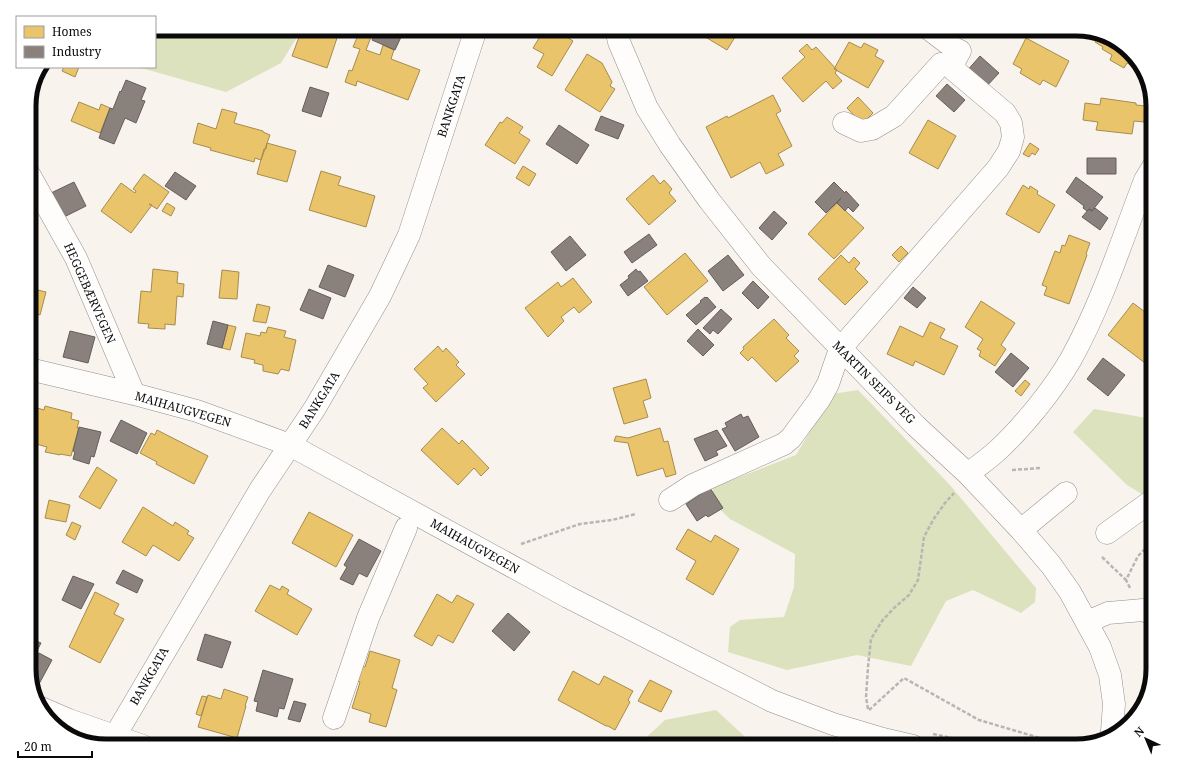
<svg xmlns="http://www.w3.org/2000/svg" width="1182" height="775" font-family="'Noto Serif',serif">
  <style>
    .forest { fill: #dbe2bd }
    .homes { fill: #e9c46a; stroke: #a68c4d }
    .industry { fill: #8a817c; stroke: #645d5a }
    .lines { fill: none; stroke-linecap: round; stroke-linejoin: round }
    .minor-casing { stroke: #928f8c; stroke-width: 23 }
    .path { stroke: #b7b6b5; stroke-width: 2.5; stroke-dasharray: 4 2; stroke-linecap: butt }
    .minor { stroke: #fefdfc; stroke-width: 22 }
    .labels { text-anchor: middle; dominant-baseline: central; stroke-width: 4; stroke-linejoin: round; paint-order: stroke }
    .street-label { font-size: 12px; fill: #0a0a0a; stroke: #fff }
    .rim { fill: none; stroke: #0a0a0a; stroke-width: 5 }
  </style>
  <rect width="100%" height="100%" fill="#f9f3ed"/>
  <path class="forest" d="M 155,29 L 302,29 L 281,63 L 226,92 L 145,69 L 131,67 L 155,67 Z
    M 858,390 L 949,484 L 1036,588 L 1035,602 L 1021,613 L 973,590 L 946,601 L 911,666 L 857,655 L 787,670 L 728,652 L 730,627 L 740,620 L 784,617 L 794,587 L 795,554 L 730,519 L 709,499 L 714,487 L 796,455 L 832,394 Z
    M 1094,409 L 1153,419 L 1153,498 L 1150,499 L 1127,485 L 1073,432 Z
    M 716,710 L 755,746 L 637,746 L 665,720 Z"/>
  <path class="homes" d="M 302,29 L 340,29 L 327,68 L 292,56 Z
    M 541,29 L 563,29 L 562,30 L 569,34 L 567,37 L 573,41 L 552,76 L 537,67 L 544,54 L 533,48 L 544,30 Z
    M 683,29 L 740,29 L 727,50 L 697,32 L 694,36 Z
    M 359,33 L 371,37 L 366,50 L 380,55 L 383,45 L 394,50 L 391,59 L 420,70 L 408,100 L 357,81 L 356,86 L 345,82 L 349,70 L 352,71 L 360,49 L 353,47 Z
    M 1098,36 L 1118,42 L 1140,65 L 1138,69 L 1127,63 L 1124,68 L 1110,60 L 1112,55 L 1102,49 L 1103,47 L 1095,42 Z
    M 1026,38 L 1069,61 L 1056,87 L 1043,80 L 1040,85 L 1020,73 L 1022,69 L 1013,64 Z
    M 849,42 L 861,48 L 864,43 L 878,50 L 875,56 L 884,61 L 868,88 L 834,69 Z
    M 807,44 L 812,50 L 816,47 L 837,70 L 835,73 L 842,81 L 833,89 L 826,81 L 803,102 L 782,78 L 805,57 L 799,51 Z
    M 587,54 L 602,63 L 612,82 L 610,86 L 615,89 L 600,112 L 565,90 Z
    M 64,67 L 79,67 L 75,77 L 62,71 Z
    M 773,95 L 781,111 L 776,114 L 792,146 L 778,154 L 784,165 L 766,174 L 760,162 L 731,178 L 706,127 L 727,116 L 728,118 Z
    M 858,97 L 873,113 L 862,124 L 847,108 Z
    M 1101,98 L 1136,103 L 1136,105 L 1146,106 L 1144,122 L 1134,121 L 1132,134 L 1096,130 L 1098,122 L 1083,120 L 1085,103 L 1100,105 Z
    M 79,102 L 99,110 L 101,104 L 110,108 L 100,133 L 71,121 Z
    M 222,109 L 237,113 L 234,123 L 263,131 L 263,132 L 270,135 L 261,160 L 255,158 L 254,162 L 210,150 L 211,148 L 193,143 L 198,123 L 216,129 Z
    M 507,117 L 523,127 L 519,133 L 530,140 L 515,164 L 485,145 L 500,122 L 502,123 Z
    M 928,120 L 956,136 L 938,169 L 909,153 Z
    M 267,143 L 296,151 L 287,182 L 257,174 L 264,149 L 266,149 Z
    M 1030,143 L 1039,149 L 1035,155 L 1032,153 L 1029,157 L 1023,154 Z
    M 523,166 L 536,174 L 529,186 L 516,178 Z
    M 321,171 L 341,177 L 338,185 L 375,196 L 366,227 L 309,210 Z
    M 144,174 L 169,192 L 157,209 L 149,204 L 152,205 L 131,233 L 101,211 L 121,183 L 135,193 L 136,191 L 133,189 Z
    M 653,175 L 660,184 L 664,180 L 672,189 L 669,193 L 676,201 L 649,225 L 626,199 Z
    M 1023,185 L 1029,189 L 1030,186 L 1038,191 L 1037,194 L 1055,205 L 1039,233 L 1006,214 Z
    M 167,203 L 175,208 L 171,216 L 162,211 Z
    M 837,203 L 864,228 L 834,259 L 808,234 Z
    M 1069,235 L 1090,243 L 1086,254 L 1087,255 L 1069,304 L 1044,295 L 1047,287 L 1042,285 L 1055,251 L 1060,253 L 1062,245 L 1065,246 Z
    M 901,246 L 908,253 L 899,262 L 892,255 Z
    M 685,253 L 708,281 L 667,315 L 644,287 Z
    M 841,255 L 849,263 L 854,257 L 860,263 L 855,269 L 868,282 L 845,305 L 818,279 Z
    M 153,269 L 178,272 L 177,283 L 184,284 L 183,297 L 177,296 L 175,325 L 165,324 L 165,329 L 148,328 L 149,324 L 138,323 L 141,291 L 151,292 Z
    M 222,270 L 239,272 L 237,299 L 219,298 Z
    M 573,278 L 592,302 L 579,313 L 574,307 L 561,317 L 564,321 L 548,337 L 525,308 L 558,282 L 561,287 Z
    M 29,288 L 46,292 L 40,315 L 29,312 Z
    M 981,301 L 1015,323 L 1001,345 L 1006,349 L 995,366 L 979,356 L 981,351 L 977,349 L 983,339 L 965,327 Z
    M 1133,303 L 1153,318 L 1153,369 L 1108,335 Z
    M 257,304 L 270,307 L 266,323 L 253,321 Z
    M 774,319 L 789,335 L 786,338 L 799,351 L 794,356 L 799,361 L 776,382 L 752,357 L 748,361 L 740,353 L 744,349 L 743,347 Z
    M 930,322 L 945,329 L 940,338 L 958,346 L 944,375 L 915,361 L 913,366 L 887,354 L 900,326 L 923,337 Z
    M 228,325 L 236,327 L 230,350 L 222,348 Z
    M 268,327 L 286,331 L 284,337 L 296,340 L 289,371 L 281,369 L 278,374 L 263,371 L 263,365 L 254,363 L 255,360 L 241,357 L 246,333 L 260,336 L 261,332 L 266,333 Z
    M 438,346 L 443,352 L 446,348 L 459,362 L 456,365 L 465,374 L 436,402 L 423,388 L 428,384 L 414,369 Z
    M 646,379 L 651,398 L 643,401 L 648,417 L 624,424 L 613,388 Z
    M 1025,380 L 1030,384 L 1021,396 L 1015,391 Z
    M 45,406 L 72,413 L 71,419 L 79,421 L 77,428 L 79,428 L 71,456 L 60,454 L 60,455 L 45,452 L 47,447 L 29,442 L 29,427 L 34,407 L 44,410 Z
    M 442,428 L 459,444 L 462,440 L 489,468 L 481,476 L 474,468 L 458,485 L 421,450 Z
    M 660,428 L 664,442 L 668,441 L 676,474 L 666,477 L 663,468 L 637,476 L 628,443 L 614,441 L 616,436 L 628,438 Z
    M 157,430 L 208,456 L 194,484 L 156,464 L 157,462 L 140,453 L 151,433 L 155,435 Z
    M 97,467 L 117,480 L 100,509 L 79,497 Z
    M 49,500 L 70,505 L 66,522 L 45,518 Z
    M 143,507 L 173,526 L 175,522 L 189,531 L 187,534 L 194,538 L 179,561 L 153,545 L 146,556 L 122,542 Z
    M 309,512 L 353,535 L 336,567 L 292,543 Z
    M 72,522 L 81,526 L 75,540 L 66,535 Z
    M 688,529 L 711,542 L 715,535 L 739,549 L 713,595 L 686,579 L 696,561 L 676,549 Z
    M 270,585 L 280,590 L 282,586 L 289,590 L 287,594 L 312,609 L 297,635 L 255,611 Z
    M 95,592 L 119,604 L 114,614 L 124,619 L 100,663 L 69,647 Z
    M 437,594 L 452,603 L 457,595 L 474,604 L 453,643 L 438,635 L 432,646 L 414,636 Z
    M 370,651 L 400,660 L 392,688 L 397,690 L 386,727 L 369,722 L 371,714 L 352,708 L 360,682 L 357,681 L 361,666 L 365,667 Z
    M 573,671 L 599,685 L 604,676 L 633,691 L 628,700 L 630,702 L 615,730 L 608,726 L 606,726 L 558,700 Z
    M 650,680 L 672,691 L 661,712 L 638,701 Z
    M 224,689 L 248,697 L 245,706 L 246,706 L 237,738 L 198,727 L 208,695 L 221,699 Z
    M 202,696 L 207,697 L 201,716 L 196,714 Z"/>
  <path class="industry" d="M 377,29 L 382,29 L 401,37 L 395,50 L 372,40 Z
    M 980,56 L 999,73 L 984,89 L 966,72 Z
    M 126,80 L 146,88 L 141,100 L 145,101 L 136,123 L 125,118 L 114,144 L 99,138 L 110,108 L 113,109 L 120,91 L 121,92 Z
    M 947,84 L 965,100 L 954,112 L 936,96 Z
    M 310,87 L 329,93 L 321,117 L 302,111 Z
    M 601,116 L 624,125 L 618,139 L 595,130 Z
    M 559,125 L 589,145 L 577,164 L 546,144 Z
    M 1087,158 L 1116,158 L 1116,174 L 1087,174 Z
    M 175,172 L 196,186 L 186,200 L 165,186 Z
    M 1076,177 L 1103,197 L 1092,211 L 1089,209 L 1087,211 L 1083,208 L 1084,206 L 1066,192 Z
    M 74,182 L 86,206 L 64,217 L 51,193 Z
    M 834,182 L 845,193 L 846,191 L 859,205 L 853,212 L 848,207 L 845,211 L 837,203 L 841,198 L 826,213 L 815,202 Z
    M 1095,208 L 1108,218 L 1100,230 L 1082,217 L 1089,209 L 1092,211 Z
    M 774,211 L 787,223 L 772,240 L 759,228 Z
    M 649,234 L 657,245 L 632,263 L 624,252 Z
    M 570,236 L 586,255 L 566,271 L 551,252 Z
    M 728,255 L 744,275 L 723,291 L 708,271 Z
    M 328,265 L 354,275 L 345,297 L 319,287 Z
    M 636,269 L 638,272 L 640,271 L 648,281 L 628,296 L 620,285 L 629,278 L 628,276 Z
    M 753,281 L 769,297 L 758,309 L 742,293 Z
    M 913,287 L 926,298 L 917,308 L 904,298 Z
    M 309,289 L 331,298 L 323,319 L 300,310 Z
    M 705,297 L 706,298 L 707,297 L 716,307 L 696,325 L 686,315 L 701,302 L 700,301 Z
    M 721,309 L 732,319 L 718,334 L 713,330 L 710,334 L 703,328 Z
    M 213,321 L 228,325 L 222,348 L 207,344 Z
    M 698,329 L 714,345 L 703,356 L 687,341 Z
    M 70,331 L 95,337 L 88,363 L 63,357 Z
    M 1011,353 L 1029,368 L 1013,387 L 995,372 Z
    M 1103,358 L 1125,375 L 1108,396 L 1087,379 Z
    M 741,414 L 743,418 L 748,416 L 759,437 L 735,451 L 722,429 L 727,427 L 725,423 Z
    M 121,420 L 147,433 L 137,454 L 110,441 Z
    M 79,427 L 101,432 L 94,457 L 91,456 L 89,464 L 73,459 L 75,452 L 73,451 Z
    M 717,430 L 727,446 L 716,451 L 718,455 L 705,461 L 694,439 Z
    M 710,488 L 723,508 L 708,517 L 706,515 L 697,521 L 686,504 Z
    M 359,539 L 381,551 L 367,577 L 359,573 L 353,585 L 340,579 L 347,567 L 344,565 Z
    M 123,570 L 143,580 L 137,593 L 116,583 Z
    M 73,576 L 94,584 L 81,609 L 62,600 Z
    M 508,613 L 530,632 L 514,651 L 492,631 Z
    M 205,634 L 231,642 L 222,668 L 197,660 Z
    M 29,638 L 41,643 L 29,666 Z
    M 39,653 L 52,660 L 39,684 L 31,680 L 29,672 Z
    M 263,670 L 293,679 L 284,709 L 279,708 L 277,717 L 256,711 L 258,702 L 254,701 Z
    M 294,701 L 306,704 L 300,722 L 288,719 Z"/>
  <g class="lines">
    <g class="minor-casing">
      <path id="minor" d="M 616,29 L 619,42 L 647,108 L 670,145 L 709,200 L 761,266 L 916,426 L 968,474 L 1021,530 L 1051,565 L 1070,592 L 1100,647 L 1110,675 L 1114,704 L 1112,731 L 1111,737
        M 844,123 L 861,131 L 872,129 L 894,116 L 941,64
        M 29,174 L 76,258 L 134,394
        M 29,369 L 134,394 L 197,411 L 290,445 L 568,597 L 772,701 L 833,724 L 883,739 L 913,746
        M 968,474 C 978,466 988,459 997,451 C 1023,427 1053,390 1071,359 C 1102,303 1122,240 1145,180 L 1153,167
        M 670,500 L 693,485 L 784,444 L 791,438 L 819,400 L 828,384 L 840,349 L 998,168 L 1009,151 L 1013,137 L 1011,123 L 1005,113 L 954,70 L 955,60 L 960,51 L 954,48 L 929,29
        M 1021,530 L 1066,493
        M 1107,533 L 1153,500
        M 1087,622 L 1108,613 L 1143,610 L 1153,614
        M 39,707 L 69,720 L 143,746
        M 334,718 L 368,618 L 406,528
        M 109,746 L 260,490 L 315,408 L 380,296 L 409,235 L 476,29"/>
    </g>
    <path class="path" d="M 1012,470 L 1041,468
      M 521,544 L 580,524 L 612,520 L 636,514
      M 1102,557 L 1126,580
      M 1130,588 L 1126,580 L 1138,556 L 1153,541
      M 868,709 L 866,697 L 868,667 L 871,639 L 882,621 L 894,608 L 909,595 L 918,580 L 924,537 L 933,520 L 945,503 L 954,493
      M 869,710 L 904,678 L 979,720 L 1067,746
      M 933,734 L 989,746"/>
    <use href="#minor" class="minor"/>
  </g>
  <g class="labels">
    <g class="street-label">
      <text transform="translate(451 106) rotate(-72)">BANKGATA</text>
      <text transform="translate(90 293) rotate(66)">HEGGEBÆRVEGEN</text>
      <text transform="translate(874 382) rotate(45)">MARTIN SEIPS VEG</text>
      <text transform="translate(319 400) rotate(-58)">BANKGATA</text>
      <text transform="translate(183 409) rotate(16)">MAIHAUGVEGEN</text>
      <text transform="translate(475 546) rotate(29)">MAIHAUGVEGEN</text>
      <text transform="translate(149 676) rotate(-60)">BANKGATA</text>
    </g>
  </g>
  <path d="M0 0H1182V775H0ZM106 36H1076A70 70 0 0 1 1146 106V669A70 70 0 0 1 1076 739H106A70 70 0 0 1 36 669V106A70 70 0 0 1 106 36Z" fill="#fff" fill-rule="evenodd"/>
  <path class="rim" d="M106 36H1076A70 70 0 0 1 1146 106V669A70 70 0 0 1 1076 739H106A70 70 0 0 1 36 669V106A70 70 0 0 1 106 36Z"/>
  <rect x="16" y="16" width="140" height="52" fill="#ffffff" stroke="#9d9d9d"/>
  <rect x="24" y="26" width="20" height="12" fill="#e9c46a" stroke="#9d9d9d"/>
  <text x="52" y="36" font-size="12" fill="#0a0a0a">Homes</text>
  <rect x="24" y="46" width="20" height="12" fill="#8a817c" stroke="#9d9d9d"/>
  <text x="52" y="56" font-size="12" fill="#0a0a0a">Industry</text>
  <g transform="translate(1146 739) rotate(316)" stroke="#ffffff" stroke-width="3" paint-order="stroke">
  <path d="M0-3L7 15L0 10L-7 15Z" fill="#0a0a0a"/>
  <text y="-6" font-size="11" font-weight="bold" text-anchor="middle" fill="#0a0a0a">N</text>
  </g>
  <path d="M18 751v6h74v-6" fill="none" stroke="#0a0a0a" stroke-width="2"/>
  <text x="24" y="751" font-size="12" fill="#0a0a0a" stroke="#ffffff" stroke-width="3" paint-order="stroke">20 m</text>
</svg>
